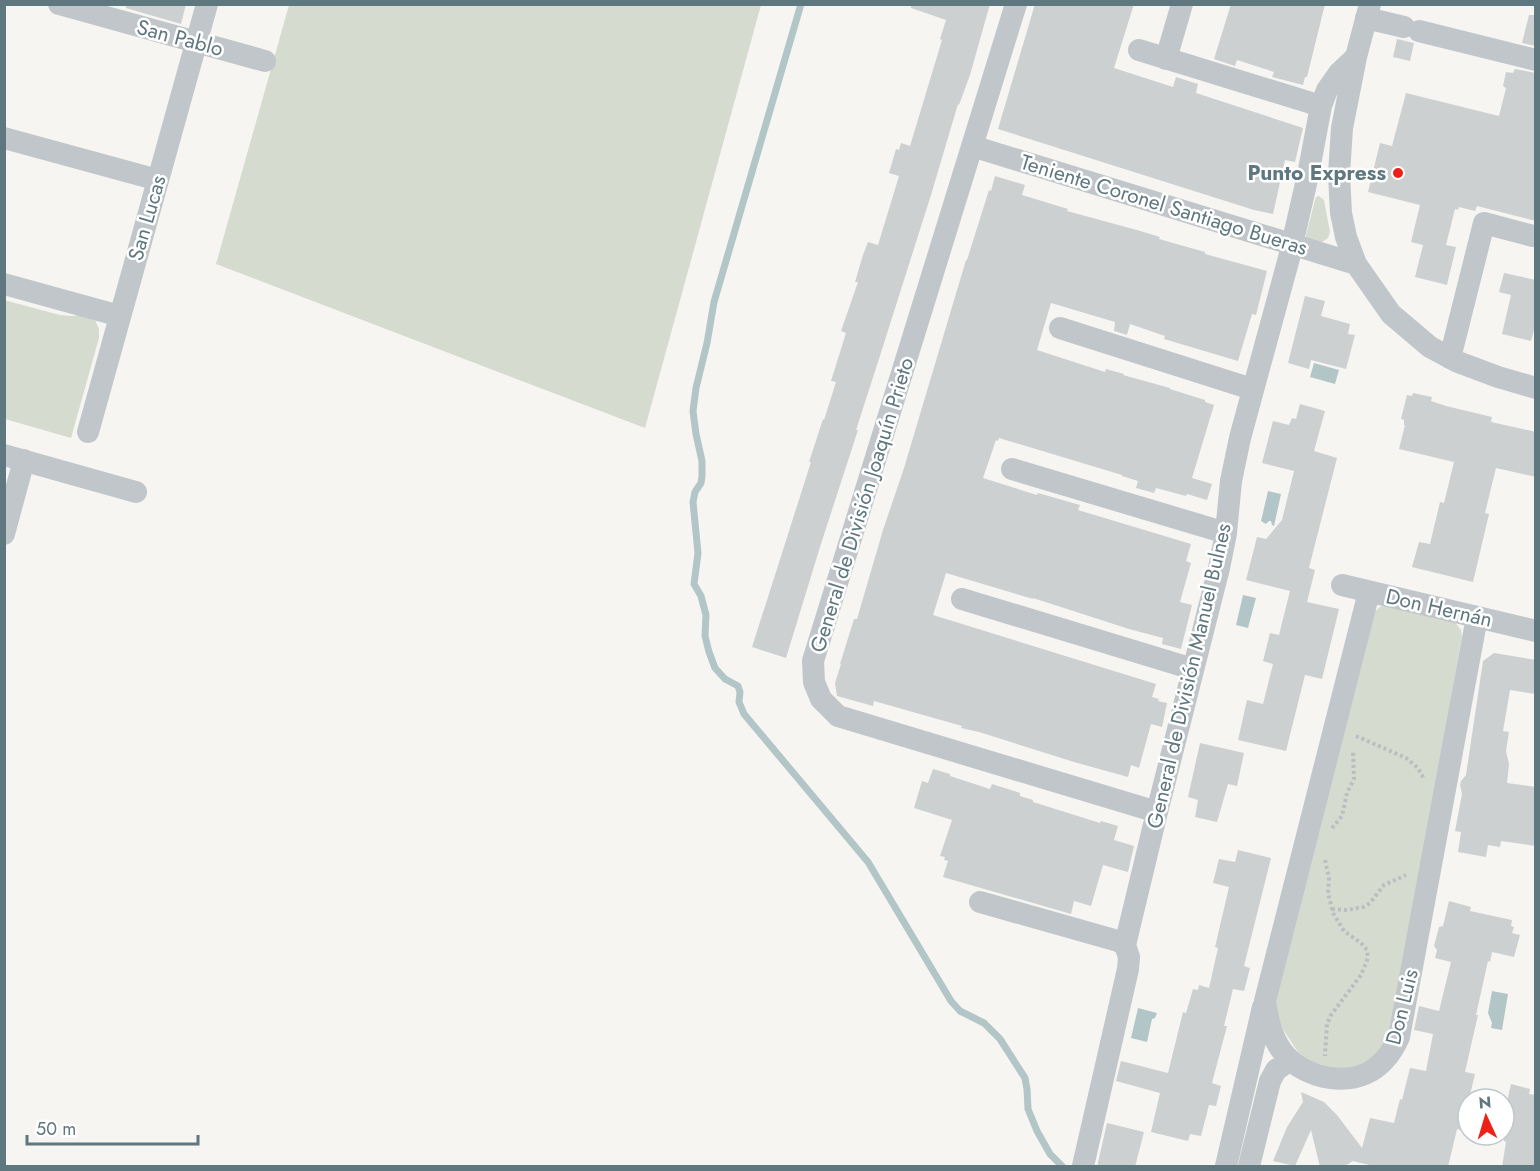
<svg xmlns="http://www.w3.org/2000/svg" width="1540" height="1171" font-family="Jost,sans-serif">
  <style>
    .green { fill: #d6dbd0 }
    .water { fill: #b3c6c7 }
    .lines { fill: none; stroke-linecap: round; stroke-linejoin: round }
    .stream { stroke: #b3c6c7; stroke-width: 7 }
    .building { fill: #cdd0d1 }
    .path { stroke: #babec0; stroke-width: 4; stroke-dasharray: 3 3; stroke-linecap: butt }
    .minor { stroke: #c0c6c9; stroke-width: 22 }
    .poi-dot { fill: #ee2119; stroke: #fff; stroke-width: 2 }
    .labels { text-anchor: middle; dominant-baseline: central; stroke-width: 5; stroke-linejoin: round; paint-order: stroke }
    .street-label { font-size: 21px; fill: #5f777f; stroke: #fff }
    .poi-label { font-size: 21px; font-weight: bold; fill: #5f777f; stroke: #fff; text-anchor: end }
  </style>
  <rect width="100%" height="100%" fill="#f6f5f1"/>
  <path class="green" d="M 289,5 L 761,5 L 645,428 L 216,264 Z
    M 1319,196 L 1324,200 L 1330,232 L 1328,238 L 1321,243 L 1306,239 L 1306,235 L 1315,200 L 1316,197 Z
    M 4,300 L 60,315 L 71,316 L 83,315 L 95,320 L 99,329 L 99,338 L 71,438 L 5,419 Z
    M 1386,604 L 1452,618 L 1461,630 L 1462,636 L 1395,1018 C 1391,1034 1380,1054 1365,1062 C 1357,1066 1349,1068 1342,1072 L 1302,1058 L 1284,1031 L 1277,1016 L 1275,1002 L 1373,613 L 1380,607 Z"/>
  <path class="water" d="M 1314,363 L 1339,370 L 1335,384 L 1310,377 Z
    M 1268,491 L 1281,494 L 1274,526 L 1272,525 L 1271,521 L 1269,521 L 1266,524 L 1261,521 Z
    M 1243,595 L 1256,598 L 1248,628 L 1236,625 Z
    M 1492,991 L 1508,994 L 1502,1030 L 1491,1028 L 1492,1023 L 1488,1013 Z
    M 1138,1008 L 1157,1013 L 1155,1018 L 1152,1019 L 1147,1042 L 1131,1038 Z"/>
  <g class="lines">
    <path class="stream" d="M 801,4 L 714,302 L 707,343 L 696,388 L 693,411 L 696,434 L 702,461 L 702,476 L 701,483 L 695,492 L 693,502 L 698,553 L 694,584 L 701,596 L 706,615 L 705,636 L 709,652 L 715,668 L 725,679 L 738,686 L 740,692 L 739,702 L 744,714 L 868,862 L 951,1001 L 960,1011 L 984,1023 L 1000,1039 L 1025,1078 L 1027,1089 L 1028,1109 L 1037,1131 L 1050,1154 L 1062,1166"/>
  </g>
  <path class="building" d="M 126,4 L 186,4 L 181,24 L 126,8 Z
    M 911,4 L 990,4 L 970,75 L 959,105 L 958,104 L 931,195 L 878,362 L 856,430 L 858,430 L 820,547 L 786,658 L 752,647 L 811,462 L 809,462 L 823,419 L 824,420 L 836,382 L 831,381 L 846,333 L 841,331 L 858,282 L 855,282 L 863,255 L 868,242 L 878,245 L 899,176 L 889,173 L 896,149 L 899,150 L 901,143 L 910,146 L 942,40 L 940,39 L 946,20 L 911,8 Z
    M 1035,4 L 1134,4 L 1114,68 L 1173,87 L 1176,77 L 1198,84 L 1196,93 L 1303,128 L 1295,162 L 1285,160 L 1273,214 L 1254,210 L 998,129 Z
    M 1231,4 L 1325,4 L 1307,77 L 1305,77 L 1303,85 L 1272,77 L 1274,72 L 1237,60 L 1235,66 L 1214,59 Z
    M 1529,15 L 1536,15 L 1536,46 L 1522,43 Z
    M 1397,39 L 1414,43 L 1410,61 L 1393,57 Z
    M 1515,69 L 1536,73 L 1536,221 L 1477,206 L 1475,211 L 1459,207 L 1458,210 L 1455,209 L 1446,245 L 1456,247 L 1447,285 L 1415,277 L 1423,245 L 1411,242 L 1420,205 L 1368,192 L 1380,143 L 1392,146 L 1406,93 L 1499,116 L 1506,88 L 1503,86 L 1506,72 L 1513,73 Z
    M 995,176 L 1025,185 L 1022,195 L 1068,209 L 1067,211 L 1137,230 L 1160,237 L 1159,239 L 1205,252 L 1205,254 L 1267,271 L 1256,315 L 1252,314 L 1238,361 L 1164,339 L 1165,336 L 1130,324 L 1127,335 L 1114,331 L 1115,322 L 1051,303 L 1037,350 L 1105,372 L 1106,369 L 1124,374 L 1123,375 L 1170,388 L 1170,389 L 1205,400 L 1205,402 L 1214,405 L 1192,478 L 1212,484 L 1207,500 L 1187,494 L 1186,496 L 1156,488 L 1154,493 L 1136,488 L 1138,481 L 1122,476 L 1122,475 L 999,438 L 998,441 L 996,440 L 983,478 L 1037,495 L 1038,493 L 1080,505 L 1078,510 L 1191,544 L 1186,561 L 1191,563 L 1180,602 L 1192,605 L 1181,649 L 1162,644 L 1163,638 L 1129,629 L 1033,598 L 1033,599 L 946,573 L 935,609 L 933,615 L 1156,684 L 1152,697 L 1159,699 L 1158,701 L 1167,703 L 1162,727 L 1151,724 L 1139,768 L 1131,765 L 1128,777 L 1074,762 L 979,732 L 961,728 L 962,726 L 874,701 L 873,706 L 837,696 L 835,683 L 841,664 L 840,664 L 854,619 L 857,619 L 883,530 L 904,468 L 966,260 L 967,260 L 989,190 L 991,191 Z
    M 1504,273 L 1536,280 L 1536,323 L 1531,341 L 1502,334 L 1511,295 L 1499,292 Z
    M 1305,296 L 1325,301 L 1321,316 L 1350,324 L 1348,334 L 1355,335 L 1346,369 L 1311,360 L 1309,369 L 1288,363 Z
    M 1413,393 L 1432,397 L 1431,401 L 1446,406 L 1492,417 L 1491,422 L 1536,432 L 1536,477 L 1496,468 L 1485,513 L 1489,514 L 1473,582 L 1412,567 L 1419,542 L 1430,544 L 1440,502 L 1444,503 L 1454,462 L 1399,449 L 1405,425 L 1404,425 L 1404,420 L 1401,419 L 1407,395 L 1412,396 Z
    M 1300,404 L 1325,411 L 1314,451 L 1337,458 L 1309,568 L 1315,570 L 1307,602 L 1339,609 L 1322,679 L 1305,675 L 1286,751 L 1238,740 L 1247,700 L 1263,704 L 1273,664 L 1263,661 L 1270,633 L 1279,635 L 1290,591 L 1246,580 L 1257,537 L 1266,539 L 1282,520 L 1294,471 L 1262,463 L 1273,421 L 1289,425 L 1292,418 L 1296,419 Z
    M 1494,653 L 1536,660 L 1536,694 L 1510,690 L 1503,731 L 1509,732 L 1506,751 L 1509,764 L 1507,783 L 1536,787 L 1536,846 L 1501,841 L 1500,847 L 1488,845 L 1486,857 L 1458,852 L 1461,832 L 1455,831 L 1462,794 L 1460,785 L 1461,781 L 1466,775 L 1483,661 Z
    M 1200,743 L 1244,753 L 1237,786 L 1228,784 L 1217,822 L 1195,817 L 1198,800 L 1188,797 Z
    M 933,769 L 950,774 L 950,776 L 990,789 L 992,784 L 1020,793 L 1020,796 L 1033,800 L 1033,802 L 1100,823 L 1101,821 L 1118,826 L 1114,840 L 1134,846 L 1128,872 L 1103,865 L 1091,906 L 1074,901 L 1071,914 L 943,877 L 948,861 L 944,860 L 945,857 L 940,856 L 952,820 L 914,808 L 922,781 L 928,783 Z
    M 1238,850 L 1271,858 L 1244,966 L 1250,968 L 1244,991 L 1233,989 L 1224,1026 L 1227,1026 L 1212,1083 L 1221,1086 L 1216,1106 L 1209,1105 L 1201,1136 L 1190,1134 L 1188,1141 L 1151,1132 L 1160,1093 L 1116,1081 L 1121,1061 L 1168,1073 L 1183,1012 L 1186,1013 L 1193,989 L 1198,990 L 1199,985 L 1209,988 L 1218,948 L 1215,947 L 1229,887 L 1213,883 L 1219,859 L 1235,862 Z
    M 1449,901 L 1471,907 L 1470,911 L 1512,920 L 1511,926 L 1514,927 L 1512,933 L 1520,935 L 1514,957 L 1492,952 L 1490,962 L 1488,961 L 1476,1015 L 1478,1015 L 1465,1072 L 1475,1074 L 1469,1099 L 1468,1099 L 1468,1132 L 1457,1129 L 1448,1167 L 1377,1167 L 1353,1161 L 1343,1167 L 1320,1167 L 1311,1130 L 1295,1166 L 1273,1161 L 1287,1127 L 1303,1102 L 1301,1092 L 1324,1102 L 1337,1115 L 1362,1148 L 1370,1118 L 1394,1123 L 1400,1099 L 1402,1100 L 1410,1068 L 1426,1071 L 1433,1034 L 1414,1030 L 1419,1006 L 1439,1011 L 1451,962 L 1435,958 L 1437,950 L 1434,946 L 1439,927 L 1443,926 Z
    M 1511,1084 L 1530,1089 L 1529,1094 L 1536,1095 L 1536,1167 L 1502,1167 L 1506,1142 L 1504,1141 L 1504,1115 Z
    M 1107,1123 L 1144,1132 L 1135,1167 L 1097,1167 Z"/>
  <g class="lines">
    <path class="path" d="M 1356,736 L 1406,758 L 1418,768 L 1424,779
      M 1332,828 L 1342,816 L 1347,793 L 1354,779 L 1353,751
      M 1325,860 L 1329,878 L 1328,893 L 1333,913 L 1344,931 L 1361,943 L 1367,950 L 1368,958 L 1361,975 L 1331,1015 L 1327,1024 L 1325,1056
      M 1332,909 L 1347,910 L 1363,907 L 1370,903 L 1384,885 L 1406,875"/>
    <path class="minor" d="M 59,4 L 265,61
      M 1016,4 L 813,661 L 814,682 L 821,699 L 838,716 L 1157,812
      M 1370,4 L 1356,57 L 1342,128 L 1339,174 L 1341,213 L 1346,237 L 1356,264 L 1391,314 L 1430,347 L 1458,362 L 1498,377 L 1536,388
      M 1366,18 L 1404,27
      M 1419,31 L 1536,60
      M 1139,50 L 1321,106
      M 1166,59 L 1182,4
      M 4,138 L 158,180
      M 972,146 L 1356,264
      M 4,284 L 120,316
      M 1060,328 L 1252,389
      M 1450,358 L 1484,223 L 1533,236
      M 88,432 L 207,4
      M 4,455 L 136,492
      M 1012,469 L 1226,533
      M 4,534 L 24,460
      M 1342,585 L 1536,631
      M 1369,592 L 1265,1001 C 1268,1021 1272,1040 1286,1056 C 1294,1065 1305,1071 1317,1075 C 1354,1086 1383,1073 1399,1037 L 1477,617
      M 962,599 L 1193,669
      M 980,902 L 1118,941 L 1125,945
      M 1083,1166 L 1128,969 L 1129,957 L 1125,945 L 1157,812 L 1219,568 L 1226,533 L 1231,481 L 1240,438 L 1289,258 L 1308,175 L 1321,106 L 1327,90 L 1339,73 L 1356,57
      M 1226,1166 L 1263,1007
      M 1249,1166 L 1270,1081 L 1276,1070 L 1290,1060"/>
  </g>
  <circle class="poi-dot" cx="1398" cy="173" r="6"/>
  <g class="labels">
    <g class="street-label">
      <text transform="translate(180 38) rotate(15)">San Pablo</text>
      <text transform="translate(1164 205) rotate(17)">Teniente Coronel Santiago Bueras</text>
      <text transform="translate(147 218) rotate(-74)">San Lucas</text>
      <text transform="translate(862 505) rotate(-73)">General de División Joaquín Prieto</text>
      <text transform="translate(1439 608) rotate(13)">Don Hernán</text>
      <text transform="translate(1189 676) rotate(-77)">General de División Manuel Bulnes</text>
      <text transform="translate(1402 1007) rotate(-76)">Don Luis</text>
    </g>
    <g class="poi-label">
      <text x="1386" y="173">Punto Express</text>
    </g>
  </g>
  <rect width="1540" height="1171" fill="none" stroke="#5f777f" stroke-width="12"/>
  <g transform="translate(1486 1117) rotate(356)"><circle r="28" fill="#ffffff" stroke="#bfc9cc" stroke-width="1.5"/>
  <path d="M0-4.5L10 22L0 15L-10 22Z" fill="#ee2119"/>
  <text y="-9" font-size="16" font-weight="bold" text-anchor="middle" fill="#5f777f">N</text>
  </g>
  <path d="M27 1135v9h171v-9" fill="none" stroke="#5f777f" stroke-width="3"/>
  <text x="36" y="1135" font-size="18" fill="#5f777f" stroke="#ffffff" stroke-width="4.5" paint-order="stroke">50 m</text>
</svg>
